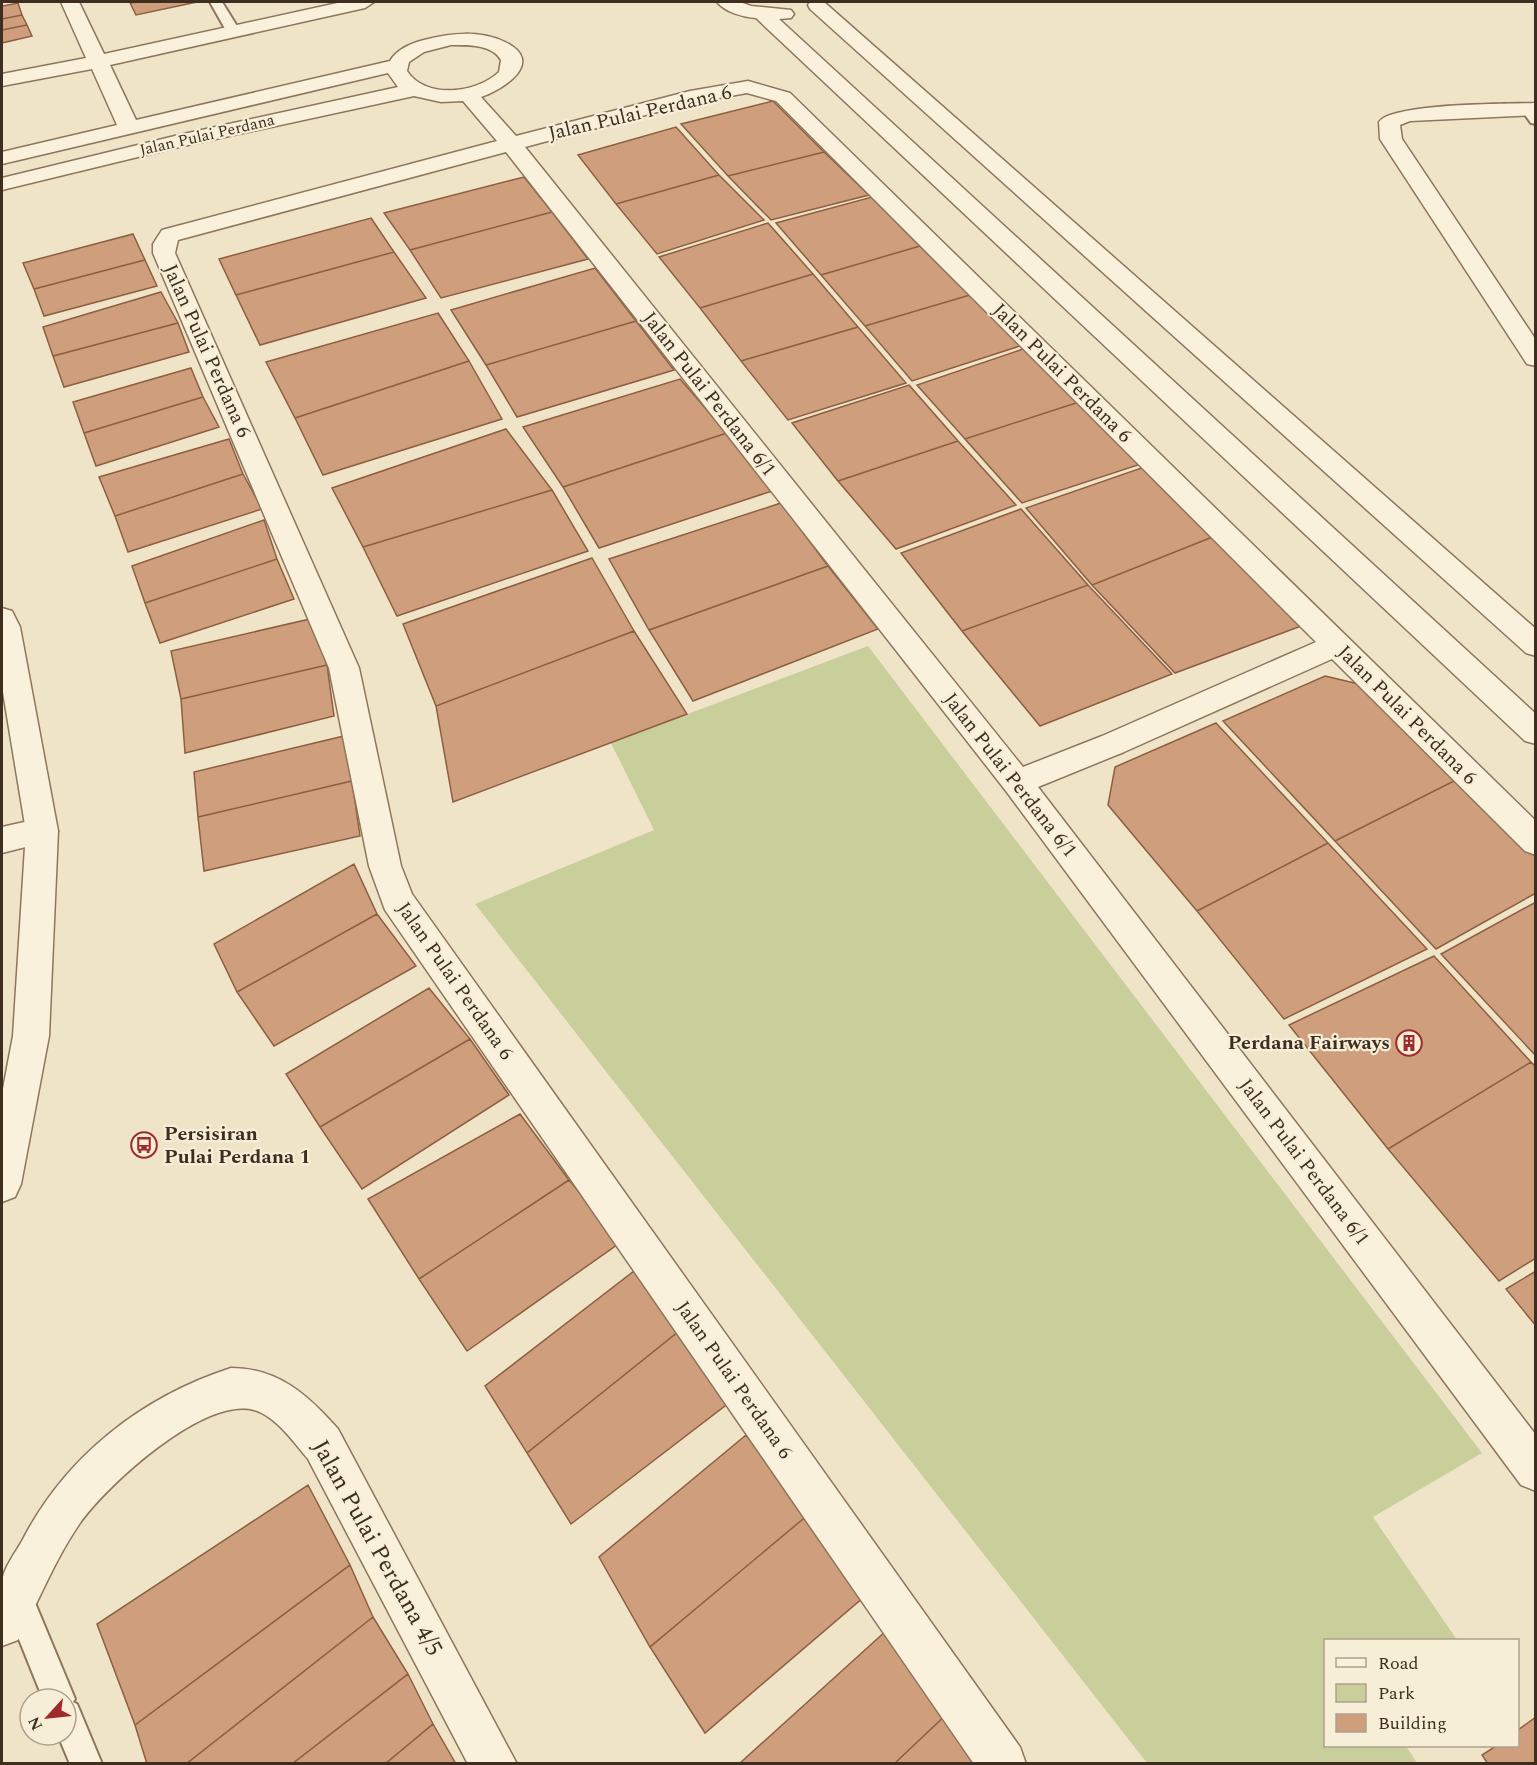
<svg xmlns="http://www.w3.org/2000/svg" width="1537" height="1765" font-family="Spectral,serif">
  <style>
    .green { fill: #c9cf9b }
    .building { fill: #cf9f7d; stroke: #8d5f41; stroke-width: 1.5 }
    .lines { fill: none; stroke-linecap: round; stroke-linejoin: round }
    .service-casing { stroke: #8d765c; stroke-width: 4 }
    .minor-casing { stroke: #8d765c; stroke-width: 3 }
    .tertiary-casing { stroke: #8d765c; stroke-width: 3 }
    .service { fill: #faf1dc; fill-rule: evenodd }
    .minor { fill: #faf1dc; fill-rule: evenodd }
    .tertiary { fill: #faf1dc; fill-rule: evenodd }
    .labels { text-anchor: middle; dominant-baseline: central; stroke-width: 4.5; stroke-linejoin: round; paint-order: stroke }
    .far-street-label { font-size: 16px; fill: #3d2e20; stroke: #f7eed8 }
    .street-label { font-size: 20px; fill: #3d2e20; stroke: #f7eed8 }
    .poi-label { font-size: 20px; font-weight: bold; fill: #3d2e20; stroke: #f7eed8; text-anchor: end }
    .near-street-label { font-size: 24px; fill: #3d2e20; stroke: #f7eed8 }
  </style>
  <rect width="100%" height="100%" fill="#f0e4c8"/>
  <path class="green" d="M 868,646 L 1482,1453 L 1373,1517 L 1457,1640 L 1326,1640 L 1326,1746 L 1406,1746 L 1417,1763 L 1147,1763 L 475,904 L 654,830 L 611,743 Z"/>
  <path class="building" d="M 139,2 L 197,2 L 136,15 L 130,3 Z
    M 18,3 L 22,15 L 2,19 L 2,6 Z
    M 22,15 L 27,25 L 2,30 L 2,19 Z
    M 27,25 L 32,36 L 2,43 L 2,30 Z
    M 773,101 L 824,152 L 728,176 L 681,124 Z
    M 676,127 L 719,175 L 616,204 L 578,155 Z
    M 824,152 L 869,195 L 771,220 L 728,176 Z
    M 719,175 L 764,220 L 657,254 L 616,204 Z
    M 524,177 L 552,212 L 410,250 L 384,213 Z
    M 872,197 L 920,246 L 821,275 L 776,223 Z
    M 552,212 L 588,259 L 441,298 L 410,250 Z
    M 371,218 L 394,252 L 236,295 L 219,259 Z
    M 768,223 L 813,274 L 700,308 L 659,257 Z
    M 133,234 L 145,260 L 34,289 L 23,263 Z
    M 920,246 L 970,295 L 865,326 L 821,275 Z
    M 394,252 L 426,298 L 260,345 L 236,295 Z
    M 145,260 L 157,286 L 44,316 L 34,289 Z
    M 595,268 L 636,321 L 486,365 L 451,310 Z
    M 813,274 L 858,327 L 741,361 L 700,308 Z
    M 161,292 L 178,323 L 53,356 L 43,327 Z
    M 970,295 L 1020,346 L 912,381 L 865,326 Z
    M 438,313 L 469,361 L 295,418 L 266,362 Z
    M 636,321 L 674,370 L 517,417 L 486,365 Z
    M 178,323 L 189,352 L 64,387 L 53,356 Z
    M 858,327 L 906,383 L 788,420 L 741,361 Z
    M 1026,348 L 1079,402 L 965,439 L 917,385 Z
    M 469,361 L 502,419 L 323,475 L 295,418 Z
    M 191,368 L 203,397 L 84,433 L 73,402 Z
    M 680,379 L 727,433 L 563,487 L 523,427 Z
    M 909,385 L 958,441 L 838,481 L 792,423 Z
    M 203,397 L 219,427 L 96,466 L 84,433 Z
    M 1079,402 L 1141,464 L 1022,503 L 965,439 Z
    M 506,429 L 552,490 L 363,547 L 332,488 Z
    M 727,433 L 772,491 L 599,548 L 563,487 Z
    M 229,439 L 243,474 L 115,516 L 99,477 Z
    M 958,441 L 1016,505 L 896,549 L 838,481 Z
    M 1147,466 L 1215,536 L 1092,585 L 1026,508 Z
    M 243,474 L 262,509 L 128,552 L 115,516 Z
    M 552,490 L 588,551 L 397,616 L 363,547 Z
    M 781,503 L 828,566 L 649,630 L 609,559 Z
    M 1021,509 L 1088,585 L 962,631 L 901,553 Z
    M 264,520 L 277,559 L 145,603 L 132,566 Z
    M 1215,536 L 1304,625 L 1175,673 L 1092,585 Z
    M 592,558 L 634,631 L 436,706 L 403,624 Z
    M 277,559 L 294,599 L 160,643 L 145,603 Z
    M 828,566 L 878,629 L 693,701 L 649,630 Z
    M 1088,585 L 1172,674 L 1040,726 L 962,631 Z
    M 310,619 L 327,665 L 181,699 L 171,651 Z
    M 634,631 L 687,714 L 453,802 L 436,706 Z
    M 327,665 L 334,716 L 185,753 L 181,699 Z
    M 1325,676 L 1367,686 L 1458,779 L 1335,841 L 1223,721 Z
    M 1216,723 L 1328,843 L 1197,911 L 1108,805 L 1115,767 Z
    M 348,735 L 352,781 L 198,817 L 194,772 Z
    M 1458,779 L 1536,857 L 1536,893 L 1436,949 L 1335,841 Z
    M 352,781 L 360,836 L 204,871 L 198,817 Z
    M 1328,843 L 1427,949 L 1284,1019 L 1197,911 Z
    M 354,864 L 377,914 L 237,992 L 214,944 Z
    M 1536,902 L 1536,1056 L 1441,954 Z
    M 377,914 L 416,966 L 274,1046 L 237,992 Z
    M 1434,956 L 1531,1062 L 1388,1149 L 1289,1025 Z
    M 429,988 L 470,1039 L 320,1127 L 286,1074 Z
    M 470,1039 L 509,1095 L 362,1189 L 320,1127 Z
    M 1531,1062 L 1536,1067 L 1536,1258 L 1499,1281 L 1388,1149 Z
    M 520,1114 L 569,1180 L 419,1279 L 368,1199 Z
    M 569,1180 L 621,1242 L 467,1351 L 419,1279 Z
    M 634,1271 L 679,1331 L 527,1453 L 485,1386 Z
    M 1536,1271 L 1536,1326 L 1506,1289 Z
    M 679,1331 L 730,1402 L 571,1524 L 527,1453 Z
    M 746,1435 L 809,1514 L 650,1647 L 599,1557 Z
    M 308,1485 L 350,1565 L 135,1725 L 97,1624 Z
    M 809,1514 L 865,1596 L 705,1733 L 650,1647 Z
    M 350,1565 L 373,1617 L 186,1764 L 147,1764 L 135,1725 Z
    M 373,1617 L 408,1674 L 292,1764 L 186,1764 Z
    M 888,1629 L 949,1712 L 894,1764 L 739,1764 Z
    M 408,1674 L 433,1724 L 385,1764 L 292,1764 Z
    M 949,1712 L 985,1764 L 894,1764 Z
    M 1536,1717 L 1536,1764 L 1488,1764 L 1482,1755 L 1496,1746 L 1518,1746 L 1518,1730 Z
    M 433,1724 L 456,1764 L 385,1764 Z"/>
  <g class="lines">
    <g class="service-casing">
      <path id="service" d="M 210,2 L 222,2 L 240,31 L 238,34 L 228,34 Z
        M 1528,105 L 1536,110 L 1536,124 L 1531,123 L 1521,109 Z
        M 17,1582 L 28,1586 L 75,1699 L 73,1702 L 77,1704 L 102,1764 L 70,1764 L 58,1735 L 66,1735 L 66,1699 L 43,1699 L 2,1597 L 6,1586 Z"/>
    </g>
    <g class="minor-casing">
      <path id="minor" d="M 61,2 L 79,2 L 104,54 L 342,2 L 374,2 L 365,8 L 110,65 L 136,120 L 390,61 C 397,49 412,43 424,40 C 451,33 479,30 505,42 C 546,62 504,89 481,97 L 516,136 L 690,91 L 748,81 L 790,93 L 1536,821 L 1536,855 L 1525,851 L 1332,659 L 1124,752 L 1038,787 L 1536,1435 L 1536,1491 L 1521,1485 L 1006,791 L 506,152 L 178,240 L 175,253 L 359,668 L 401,866 L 412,894 L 1020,1747 L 1026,1764 L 974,1764 L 385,910 L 369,866 L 329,668 L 153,253 L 153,244 L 162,230 L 497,141 L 463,101 L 441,102 L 414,96 L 179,147 L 2,190 L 2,178 L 179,135 L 398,87 L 388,73 L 2,164 L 2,152 L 117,125 L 92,69 L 2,86 L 2,74 L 86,58 ZM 451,45 C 467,45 492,44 501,60 L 499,72 C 477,93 426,100 407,71 L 409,62 L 424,52 ZM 747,93 L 776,101 L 1316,642 L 1102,736 L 1023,767 L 525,147 L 691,103 Z
        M 1536,103 L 1536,115 L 1410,121 L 1400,125 L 1402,139 L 1536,340 L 1536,366 L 1527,364 L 1380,139 L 1379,122 C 1392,103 1508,104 1536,103 Z
        M 42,818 L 53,822 L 58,831 L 53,840 L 2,853 L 2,827 Z
        M 231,1368 C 278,1368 308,1395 338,1429 L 517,1764 L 468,1764 L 308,1459 C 294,1443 276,1416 254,1410 C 204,1396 107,1485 80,1523 C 55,1559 39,1601 18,1640 L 2,1646 C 2,1626 0,1603 2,1582 C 3,1569 15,1553 22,1541 C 65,1457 141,1397 231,1368 Z"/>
    </g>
    <g class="tertiary-casing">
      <path id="tertiary" d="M 717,2 L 740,2 L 751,6 L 791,10 L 794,14 L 791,18 L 779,19 L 1536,714 L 1536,744 L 1525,741 L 756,18 C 743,17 725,12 717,2 Z
        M 810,2 L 824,2 L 1536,629 L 1536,656 L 1526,653 L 810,9 L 808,5 Z
        M 2,608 L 12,611 L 20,627 L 58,831 L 49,1036 L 21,1184 L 15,1197 L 2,1202 L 2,1094 L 13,1036 L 26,831 L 2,686 Z"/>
    </g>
    <use href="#service" class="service"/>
    <use href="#minor" class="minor"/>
    <use href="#tertiary" class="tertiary"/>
  </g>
  <defs>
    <g id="building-ring" transform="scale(1.35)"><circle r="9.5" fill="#f7eed8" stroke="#9e2a2b" stroke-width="1.5"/><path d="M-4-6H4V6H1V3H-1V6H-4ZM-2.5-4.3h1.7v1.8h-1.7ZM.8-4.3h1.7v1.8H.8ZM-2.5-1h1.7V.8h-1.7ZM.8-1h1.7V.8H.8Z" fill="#9e2a2b"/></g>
    <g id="bus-ring" transform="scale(1.35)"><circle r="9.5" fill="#f7eed8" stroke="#9e2a2b" stroke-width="1.5"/><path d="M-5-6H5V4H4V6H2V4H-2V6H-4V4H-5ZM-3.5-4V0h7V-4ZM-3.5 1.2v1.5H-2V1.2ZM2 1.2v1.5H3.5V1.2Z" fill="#9e2a2b"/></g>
  </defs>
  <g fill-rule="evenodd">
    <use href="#building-ring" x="1409" y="1043"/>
    <use href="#bus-ring" x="144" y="1145"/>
  </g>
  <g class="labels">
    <g class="far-street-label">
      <text transform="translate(207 135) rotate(-13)">Jalan Pulai Perdana</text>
    </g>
    <g class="street-label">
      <text transform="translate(640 113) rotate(-13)">Jalan Pulai Perdana 6</text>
      <text transform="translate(207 351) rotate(66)">Jalan Pulai Perdana 6</text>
      <text transform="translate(1062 373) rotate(45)">Jalan Pulai Perdana 6</text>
      <text transform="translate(709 394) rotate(52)">Jalan Pulai Perdana 6/1</text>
      <text transform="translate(1407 715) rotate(45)">Jalan Pulai Perdana 6</text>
      <text transform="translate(1010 775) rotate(52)">Jalan Pulai Perdana 6/1</text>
      <text transform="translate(455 981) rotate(55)">Jalan Pulai Perdana 6</text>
      <text transform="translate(1304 1162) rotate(53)">Jalan Pulai Perdana 6/1</text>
      <text transform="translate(734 1380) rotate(55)">Jalan Pulai Perdana 6</text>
    </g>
    <g class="poi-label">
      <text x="1390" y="1043">Perdana Fairways</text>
      <text x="164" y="1134" text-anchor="start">Persisiran<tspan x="164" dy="23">Pulai Perdana 1</tspan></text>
    </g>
    <g class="near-street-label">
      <text transform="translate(377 1548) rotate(61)">Jalan Pulai Perdana 4/5</text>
    </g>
  </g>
  <rect width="1537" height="1765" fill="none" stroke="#3d2e20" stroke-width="6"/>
  <rect x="1324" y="1639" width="195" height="108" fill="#f7eed8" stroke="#ada18e" stroke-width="1.5"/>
  <rect x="1336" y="1658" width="30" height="9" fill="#faf1dc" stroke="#ada18e" stroke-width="1.5"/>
  <text x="1378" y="1669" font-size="18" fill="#3d2e20">Road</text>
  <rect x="1336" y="1684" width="30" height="18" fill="#c9cf9b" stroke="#ada18e" stroke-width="1.5"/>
  <text x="1378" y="1699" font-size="18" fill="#3d2e20">Park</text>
  <rect x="1336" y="1714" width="30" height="18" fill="#cf9f7d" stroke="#ada18e" stroke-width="1.5"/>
  <text x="1378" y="1729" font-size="18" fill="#3d2e20">Building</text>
  <g transform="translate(48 1717) rotate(243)"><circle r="28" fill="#f7eed8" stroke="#ada18e" stroke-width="1.5"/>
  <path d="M0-4.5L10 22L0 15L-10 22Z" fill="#9e2a2b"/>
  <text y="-9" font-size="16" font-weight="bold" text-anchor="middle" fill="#3d2e20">N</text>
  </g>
</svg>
